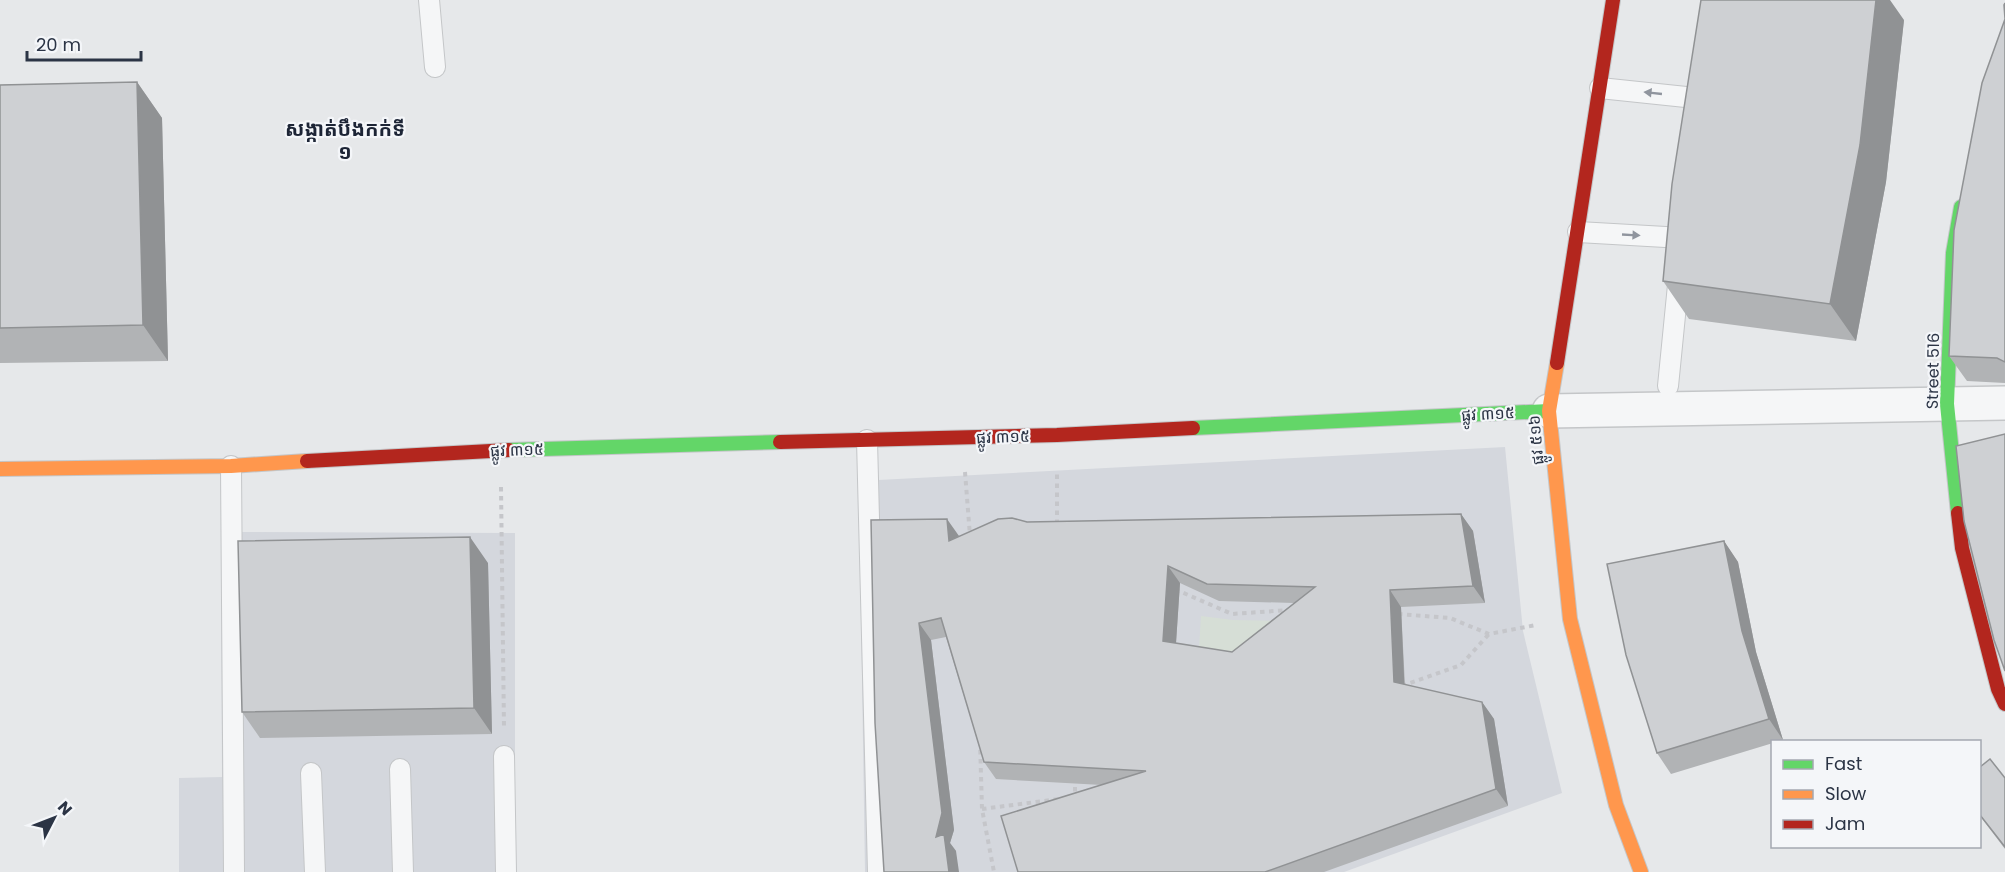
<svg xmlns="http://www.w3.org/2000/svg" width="2005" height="872" font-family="Poppins,'Noto Sans Khmer',sans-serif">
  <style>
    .built { fill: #d4d7dd }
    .park { fill: #d6ded6 }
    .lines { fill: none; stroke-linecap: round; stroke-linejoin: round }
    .lane-casing { stroke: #c4c6c8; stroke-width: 22 }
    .street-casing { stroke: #c4c6c8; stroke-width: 36 }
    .fast-casing { stroke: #c4c6c8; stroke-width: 16 }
    .slow-casing { stroke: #c4c6c8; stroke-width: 16 }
    .jam-casing { stroke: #c4c6c8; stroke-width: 16 }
    .path { stroke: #c5c6ca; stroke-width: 4; stroke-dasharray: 4.5 4.5; stroke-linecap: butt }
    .lane { stroke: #f5f6f7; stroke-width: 20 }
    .street { stroke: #f5f6f7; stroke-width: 33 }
    .fast { stroke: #63d668; stroke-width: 14 }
    .slow { stroke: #ff974d; stroke-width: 14 }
    .jam { stroke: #b3261e; stroke-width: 14 }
    .wall { fill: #b1b3b5; fill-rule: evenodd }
    .shaded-wall { fill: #909294 }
    .building { fill: #ced0d3; stroke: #909294; stroke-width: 1.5; fill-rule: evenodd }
    .oneway { fill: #90959e }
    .labels { text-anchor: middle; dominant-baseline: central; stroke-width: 4.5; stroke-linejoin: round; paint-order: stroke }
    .street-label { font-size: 16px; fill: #2b3445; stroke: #f4f6f9 }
    .quarter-label { font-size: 20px; font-weight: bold; fill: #1d2536; stroke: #f4f6f9 }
  </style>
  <rect width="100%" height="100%" fill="#e6e8ea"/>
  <path class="built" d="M 1505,447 L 1523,631 L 1562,793 L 1344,872 L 865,872 L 859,481 Z
    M 221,532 L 515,533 L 515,872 L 179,872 L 179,778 L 222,777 Z"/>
  <path class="park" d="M 1201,616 L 1233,620 L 1283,621 L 1239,655 L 1199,648 Z"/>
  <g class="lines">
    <g class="lane-casing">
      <path id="lane" d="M 429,0 L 435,67
        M 1600,88 L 1705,99
        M 1578,232 L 1683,238
        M 1668,386 L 1679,275
        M 867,440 L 878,872
        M 231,466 L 234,872
        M 504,756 L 506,872
        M 400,769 L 403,872
        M 311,773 L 315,872"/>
    </g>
    <g class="street-casing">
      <path id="street" d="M 1549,411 L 2005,403"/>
    </g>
    <g class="fast-casing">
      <path id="fast" d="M 1193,428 L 1549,411
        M 509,450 L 780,442
        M 1958,513 L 1947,404 L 1953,253 L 1961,207"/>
    </g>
    <g class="slow-casing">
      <path id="slow" d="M 1557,363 L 1549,411 L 1570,619 L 1616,805 L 1641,872
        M 0,469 L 231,466 L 307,461"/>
    </g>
    <g class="jam-casing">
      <path id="jam" d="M 1557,363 L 1613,0
        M 780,442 L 1057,435 L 1193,428
        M 307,461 L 509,450
        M 1958,513 L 1962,548 L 1998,689 L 2005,704"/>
    </g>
    <path class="path" d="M 965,472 L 970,536
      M 501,487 L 504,728
      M 1057,524 L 1057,472
      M 1175,592 L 1179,591 L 1232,614 L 1289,610
      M 1398,614 L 1450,618 L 1489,634 L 1536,625
      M 1402,686 L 1461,665 L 1489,634
      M 980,741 L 982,809 L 994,872
      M 1075,778 L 1075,797
      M 982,809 L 1059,799"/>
    <use href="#lane" class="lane"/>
    <use href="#street" class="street"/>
    <use href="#fast" class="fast"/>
    <use href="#slow" class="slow"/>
    <use href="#jam" class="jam"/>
  </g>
  <path class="wall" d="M 2005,3 L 2005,383 L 1967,381 L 1949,356 L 2005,19 Z
    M 1904,20 L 1886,182 L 1856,341 L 1689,319 L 1663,281 Z
    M 137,82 L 162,118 L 168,361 L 0,363 L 0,85 Z
    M 1461,514 L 1473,531 L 1485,603 L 1401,607 L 1405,685 L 1482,702 L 1494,719 L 1508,806 L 1324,872 L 1018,872 L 1102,785 L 996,779 L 984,762 L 946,637 L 931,640 L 954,830 L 950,843 L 956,851 L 884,872 L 871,520 L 959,536 L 1027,522 ZM 1180,583 L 1219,601 L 1294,603 L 1232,652 L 1176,643 Z
    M 1724,541 L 1738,562 L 1756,652 L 1783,740 L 1777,741 L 1773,741 L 1773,743 L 1671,774 L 1657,753 Z
    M 488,563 L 492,734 L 260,738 L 242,712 Z
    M 1980,767 L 2005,778 L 2005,849 L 1980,816 Z"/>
  <path class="shaded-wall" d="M 1876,0 L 1890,0 L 1904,20 L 1886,182 L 1856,341 L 1830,304 Z
    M 137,82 L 162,118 L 168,361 L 143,325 Z
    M 1461,514 L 1473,531 L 1485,603 L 1473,586 Z
    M 947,519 L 959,536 L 949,541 Z
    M 470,537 L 488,563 L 492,734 L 474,708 Z
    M 1724,541 L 1738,562 L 1756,652 L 1783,740 L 1769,719 L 1742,631 Z
    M 1168,566 L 1180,583 L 1175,658 L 1163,641 Z
    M 1390,590 L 1401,607 L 1405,699 L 1394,682 Z
    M 919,623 L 931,640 L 954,830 L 950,843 L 956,851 L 959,872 L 949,872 L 936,837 Z
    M 1482,702 L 1494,719 L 1508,806 L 1496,789 Z"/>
  <path class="building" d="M 1701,0 L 1876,0 L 1860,145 L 1830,304 L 1663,281 L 1672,184 Z
    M 2005,3 L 2005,362 L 1997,358 L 1949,356 L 1954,230 L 1982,83 L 2005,19 L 2004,5 Z
    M 137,82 L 143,325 L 0,328 L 0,85 Z
    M 2005,434 L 2005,671 L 1994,640 L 1964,521 L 1956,446 Z
    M 1461,514 L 1473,586 L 1390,590 L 1394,682 L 1482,702 L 1496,789 L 1265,872 L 1018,872 L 1001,816 L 1146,771 L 984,762 L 941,618 L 919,623 L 942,813 L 936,837 L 944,834 L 949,872 L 884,872 L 875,723 L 871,520 L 947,519 L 949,541 L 998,519 L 1012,518 L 1027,522 ZM 1168,566 L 1207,584 L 1315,587 L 1232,652 L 1163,641 Z
    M 470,537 L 474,708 L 242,712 L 238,541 Z
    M 1724,541 L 1742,631 L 1769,719 L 1657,753 L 1626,655 L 1607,564 Z
    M 1990,759 L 2005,778 L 2005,847 L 1980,815 L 1980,767 Z"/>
  <defs><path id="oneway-solid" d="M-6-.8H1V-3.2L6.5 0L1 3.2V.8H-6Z" transform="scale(1.5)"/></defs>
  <g class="oneway">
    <use href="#oneway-solid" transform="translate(1653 93) rotate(-174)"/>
    <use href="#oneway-solid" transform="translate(1631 235) rotate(3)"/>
  </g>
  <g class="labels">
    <g class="street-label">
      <text transform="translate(1933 371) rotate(-89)">Street 516</text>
      <text transform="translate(1488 414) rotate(-3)">ផ្លូវ ៣១៥</text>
      <text transform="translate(1003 437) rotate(-2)">ផ្លូវ ៣១៥</text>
      <text transform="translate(1536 440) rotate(-95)">ផ្លូវ ៥១៦</text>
      <text transform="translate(517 450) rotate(-2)">ផ្លូវ ៣១៥</text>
    </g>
    <g class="quarter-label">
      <text x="345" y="129">សង្កាត់បឹងកក់ទី<tspan x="345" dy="23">១</tspan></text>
    </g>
  </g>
  <rect x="1771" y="740" width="210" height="108" fill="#f4f6f9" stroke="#a4a8b1" stroke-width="1.5"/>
  <rect x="1783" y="760" width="30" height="9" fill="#63d668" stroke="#a4a8b1" stroke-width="1.5"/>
  <text x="1825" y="770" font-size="18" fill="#2b3445">Fast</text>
  <rect x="1783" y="790" width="30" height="9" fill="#ff974d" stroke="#a4a8b1" stroke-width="1.5"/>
  <text x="1825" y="800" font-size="18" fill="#2b3445">Slow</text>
  <rect x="1783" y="820" width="30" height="9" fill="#b3261e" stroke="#a4a8b1" stroke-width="1.5"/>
  <text x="1825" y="830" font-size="18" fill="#2b3445">Jam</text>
  <g transform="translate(54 818) rotate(48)" stroke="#f4f6f9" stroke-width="4.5" paint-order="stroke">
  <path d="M0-4.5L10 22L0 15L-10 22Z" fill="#2b3445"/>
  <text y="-9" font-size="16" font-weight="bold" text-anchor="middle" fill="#2b3445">N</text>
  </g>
  <path d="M27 51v9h114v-9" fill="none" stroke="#2b3445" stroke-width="3"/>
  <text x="36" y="51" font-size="18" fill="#2b3445" stroke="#f4f6f9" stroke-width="4.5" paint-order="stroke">20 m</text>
</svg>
